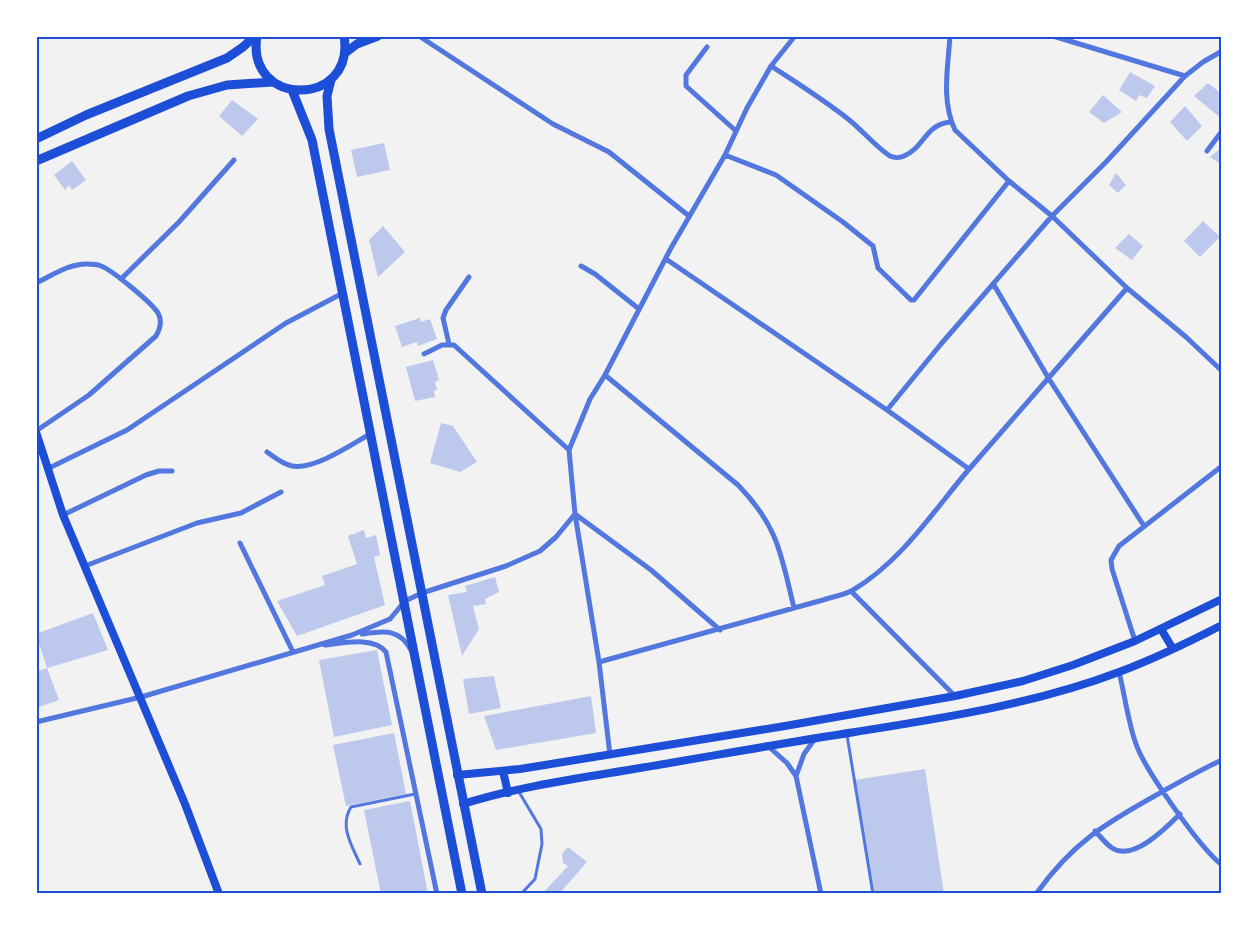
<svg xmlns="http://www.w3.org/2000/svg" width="1258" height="930" font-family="Rubik,sans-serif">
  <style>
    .building { fill: #bdc9ec }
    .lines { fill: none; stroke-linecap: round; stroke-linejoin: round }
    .service { stroke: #5277de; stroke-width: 3 }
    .minor { stroke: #5277de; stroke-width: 5 }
    .secondary { stroke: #1d4ed8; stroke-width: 8 }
    .primary { stroke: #1d4ed8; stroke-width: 9 }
    .neatline { fill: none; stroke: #1d4ed8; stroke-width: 2 }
  </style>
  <rect width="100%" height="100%" fill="#f2f2f2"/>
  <path class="building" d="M 1130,72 L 1155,86 L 1147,98 L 1139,95 L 1136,101 L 1119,90 Z
    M 1208,83 L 1222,94 L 1222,119 L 1194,96 Z
    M 1103,95 L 1122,112 L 1104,123 L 1089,112 Z
    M 232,100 L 258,119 L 242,136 L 219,116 Z
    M 1185,106 L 1202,126 L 1187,141 L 1170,122 Z
    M 384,143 L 390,170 L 357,177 L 351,150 Z
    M 1222,147 L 1222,165 L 1210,157 Z
    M 72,161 L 86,180 L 72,190 L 69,185 L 65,190 L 54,175 Z
    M 1116,173 L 1126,185 L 1118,193 L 1109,185 Z
    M 1203,221 L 1220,237 L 1200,257 L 1184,241 Z
    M 383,226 L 405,252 L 378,277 L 369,240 Z
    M 1129,234 L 1143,246 L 1132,260 L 1115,248 Z
    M 420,318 L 421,322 L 430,319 L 437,339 L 418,346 L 417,342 L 402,347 L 395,326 Z
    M 433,360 L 439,380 L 435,382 L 437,390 L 434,391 L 435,397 L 415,401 L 406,367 Z
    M 441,423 L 453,426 L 477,462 L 460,472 L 430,463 Z
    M 364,530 L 366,538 L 376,535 L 380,555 L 374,557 L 385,605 L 297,636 L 277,601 L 325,585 L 322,576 L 357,564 L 348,536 Z
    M 495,577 L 499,592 L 485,599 L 486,604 L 473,606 L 479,629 L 462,656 L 448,595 L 467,592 L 465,586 Z
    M 93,613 L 108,650 L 47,668 L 36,634 Z
    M 377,650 L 392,725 L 334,737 L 319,660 Z
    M 47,668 L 59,700 L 36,708 L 36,672 Z
    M 494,676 L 501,708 L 469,714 L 463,679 Z
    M 591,696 L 596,733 L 496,750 L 484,716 Z
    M 394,733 L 406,794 L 346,806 L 333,745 Z
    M 925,769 L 944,894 L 874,894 L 854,780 Z
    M 410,801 L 428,894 L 381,894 L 364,810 Z
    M 568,847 L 587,862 L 559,894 L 542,894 L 568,866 L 563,863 L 562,854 Z"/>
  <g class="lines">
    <path class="service" d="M 847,735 L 873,894
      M 519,792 L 541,829 L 542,844 L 535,879 L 521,894
      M 360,864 C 352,846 339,826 351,807 L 415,794"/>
    <path class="minor" d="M 419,36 L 553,124 L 609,152 L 689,216
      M 950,36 C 948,67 941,101 955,130 L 1009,181 L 1052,216 L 1127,288 L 1186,337 L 1222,371
      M 1053,36 L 1185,76
      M 707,47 L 686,75 L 686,86 L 736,131
      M 771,66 C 797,83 824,100 848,119 C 861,129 878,149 890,156 C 894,158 900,158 904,156 C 924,148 925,124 951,122
      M 1207,151 L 1222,131
      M 725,155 L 776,175 L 843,222 L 873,246 L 878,268 L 911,300 L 914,300 L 1009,181
      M 666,259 L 887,410 L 969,469
      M 581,266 L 595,274 L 639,309
      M 121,279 L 179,222 L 234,160
      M 36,283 C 53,275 68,264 87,264 C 91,264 97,264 101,266 C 112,270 152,303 158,313 C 162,320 160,329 156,336 L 89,395 L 36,431
      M 994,285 L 1049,379 L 1144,526
      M 449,344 L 443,318 L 446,310 L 469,277
      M 424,354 L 442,345 L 454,345 L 569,450
      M 605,375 L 738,485 C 778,526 781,554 794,608
      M 887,410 L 941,344 L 1052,216 L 1106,162 L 1185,76 L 1203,62 L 1222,51
      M 267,452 C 274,457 282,464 292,466 C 314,470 351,445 370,434
      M 47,469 L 127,430 L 286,323 L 343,293
      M 63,515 L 146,475 L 159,471 L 172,471
      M 240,543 L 293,652
      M 85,566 L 197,523 L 241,513 L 281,492
      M 851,591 L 955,696
      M 362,634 C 384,631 399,628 411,650
      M 1135,641 L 1112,569 L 1111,560 L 1119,546 L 1222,466
      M 325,645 C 343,643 374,636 386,652 L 437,894
      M 599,662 L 823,600 C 832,597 844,595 853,590 C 902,561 934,510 970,468 C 1022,408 1075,348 1127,288
      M 1119,672 C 1125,696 1128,722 1136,744 C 1145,770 1200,848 1222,865
      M 36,722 L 141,697 L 352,635 L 390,619 L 405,601 L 422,593 L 506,566 L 540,551 L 556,537 L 575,514 L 651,570 L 720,630
      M 769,747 L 787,763 L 796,776 L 821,894
      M 610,755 L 599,662 L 575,514 L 569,450 L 590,399 L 605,375 L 671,248 L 725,155 L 747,108 L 771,66 L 795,36
      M 796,776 L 804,754 L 814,740
      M 1095,831 C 1100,836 1106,844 1112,848 C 1133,862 1167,827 1180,814
      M 1036,894 C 1073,842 1106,823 1160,793 C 1181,781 1200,770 1222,760"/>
    <path class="secondary" d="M 36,432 L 63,515 L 185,804 L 219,894
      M 1161,629 L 1173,649
      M 503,771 L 508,793
      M 457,775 L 520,769 L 785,726 L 955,696 L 1023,681 L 1073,665 L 1135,641 L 1222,599
      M 463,804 C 520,786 581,778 640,768 C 712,756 783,743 855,732 C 943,718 1035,704 1119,672 C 1154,659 1189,642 1222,625"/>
    <path class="primary" d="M 257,36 C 245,108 356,108 344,36
      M 345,53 L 357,44 L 378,36
      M 331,80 L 327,96 L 329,129 L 482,894
      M 292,90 L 312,140 L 462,894
      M 36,139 L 86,115 L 227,58 L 243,47 L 255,36
      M 36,161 L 188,96 L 227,85 L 273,82"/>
  </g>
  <rect width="1258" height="930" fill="none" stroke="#ffffff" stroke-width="75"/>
  <rect x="38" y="38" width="1182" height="854" class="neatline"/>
</svg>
